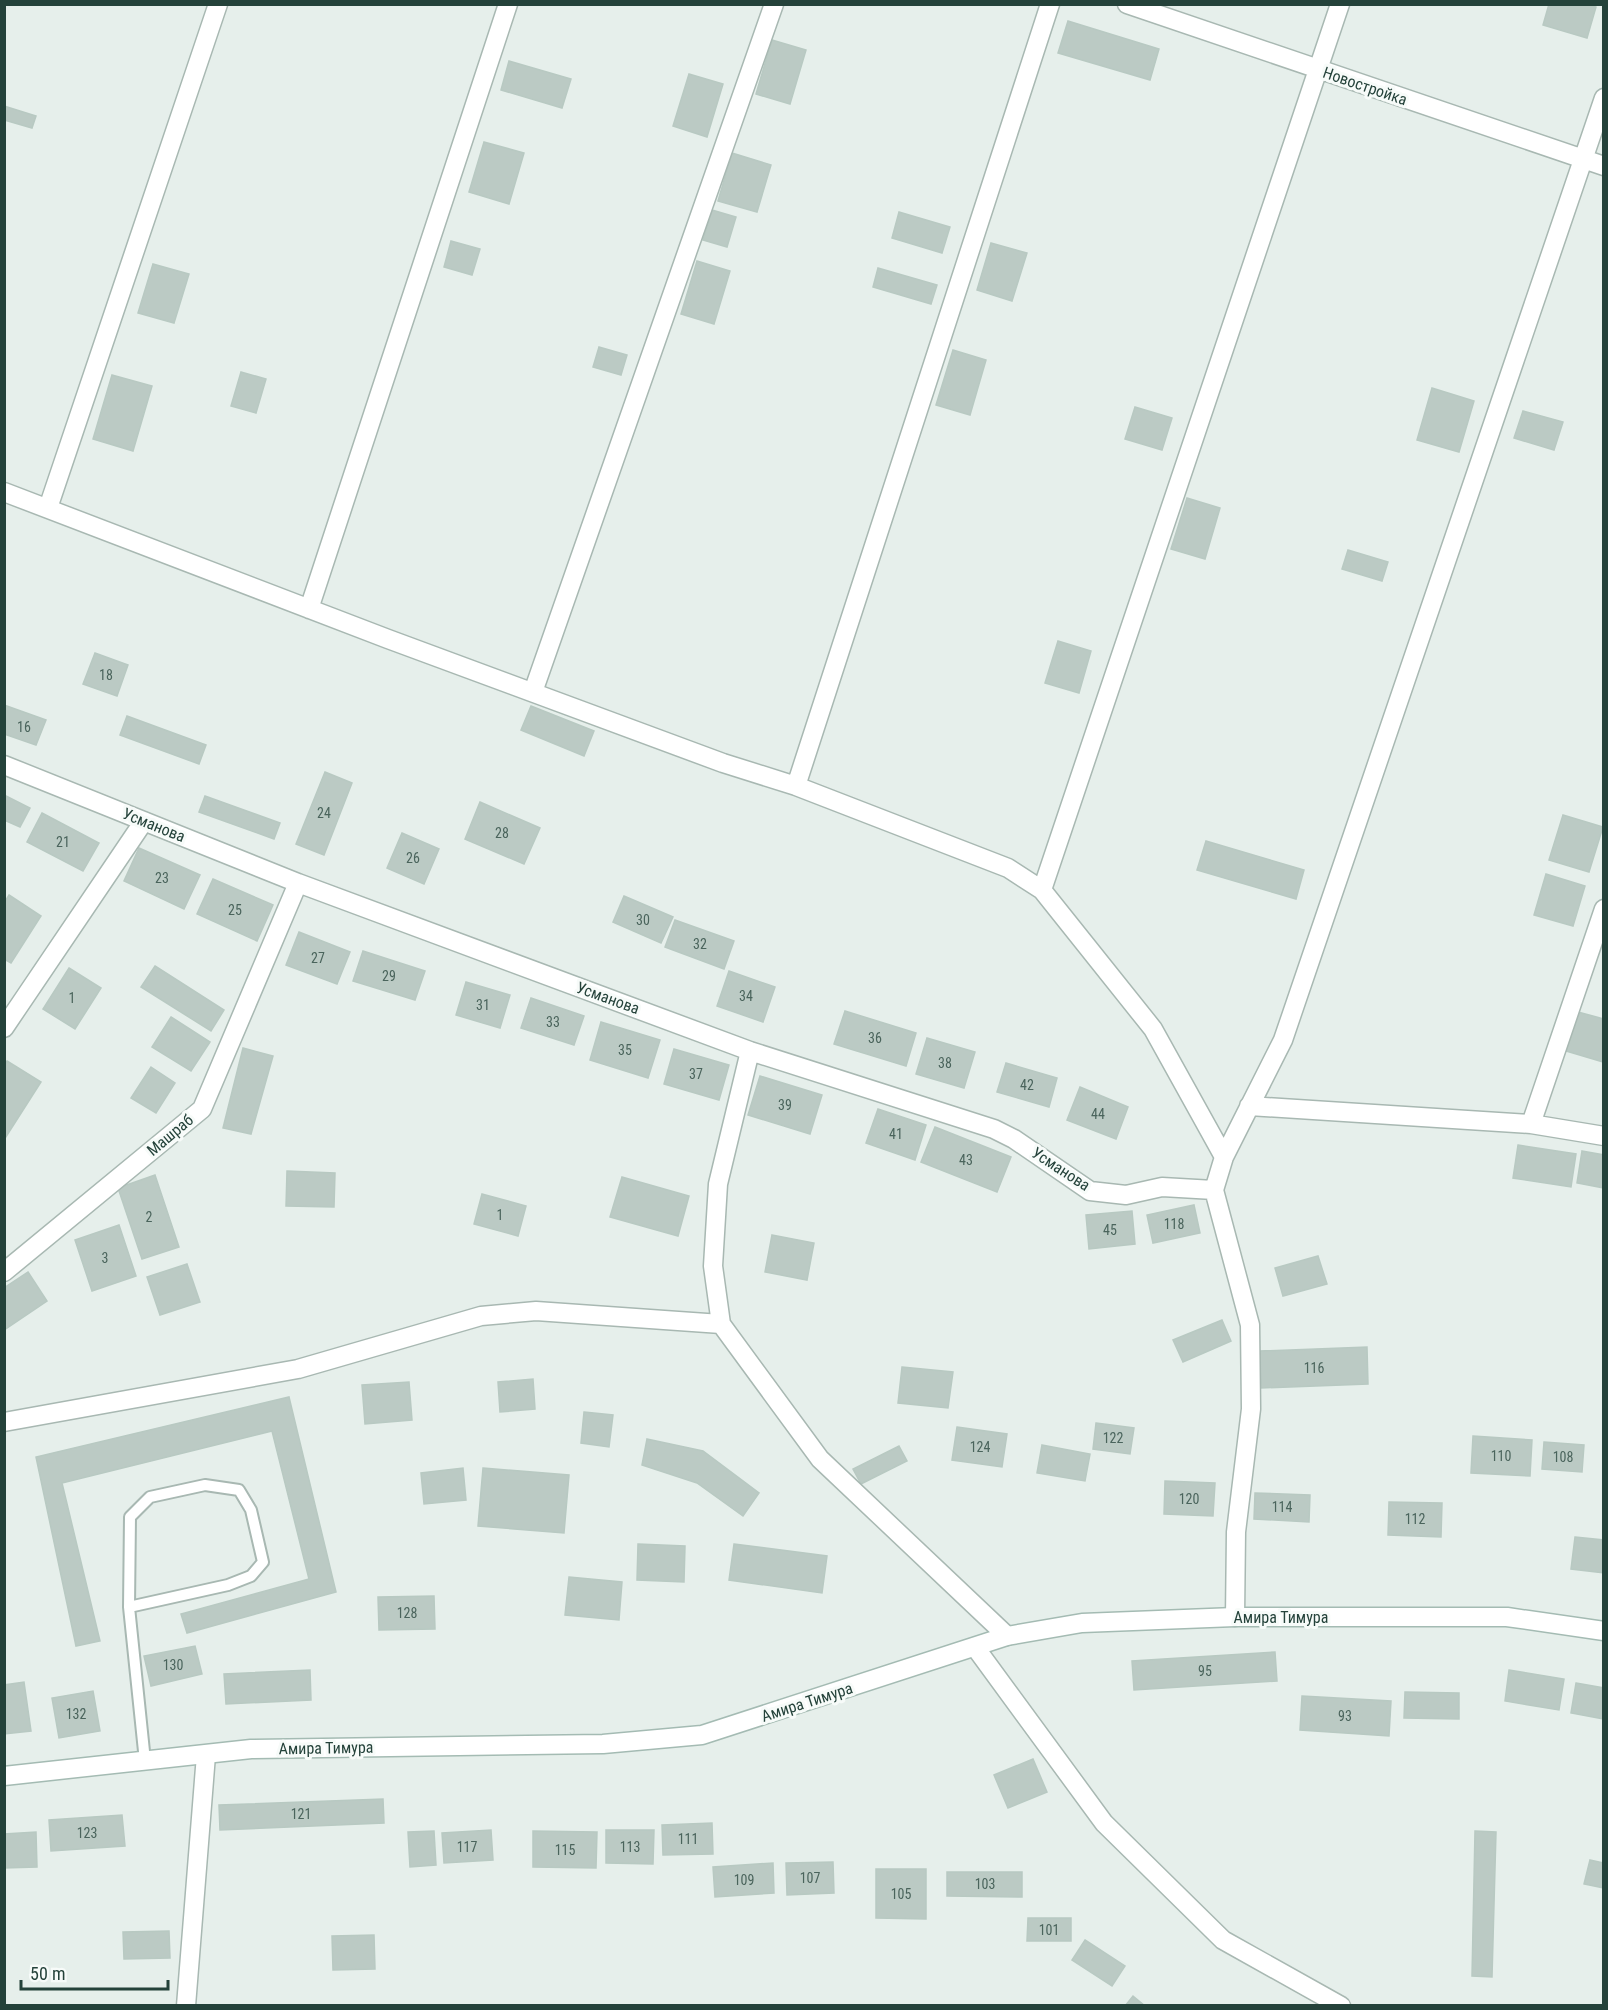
<svg xmlns="http://www.w3.org/2000/svg" width="1608" height="2010" font-family="'Roboto Condensed',sans-serif">
  <style>
    .building { fill: #bbcac4; stroke: #b8c9c2; stroke-width: 1.5 }
    .lines { fill: none; stroke-linecap: round; stroke-linejoin: round }
    .lane-casing { stroke: #a8b8b2; stroke-width: 14 }
    .street-casing { stroke: #a8b8b2; stroke-width: 21 }
    .secondary-casing { stroke: #a4bbb3; stroke-width: 21 }
    .lane { stroke: #fff; stroke-width: 10 }
    .street { stroke: #fff; stroke-width: 18 }
    .secondary { stroke: #fff; stroke-width: 18 }
    .labels { text-anchor: middle; dominant-baseline: central; stroke-width: 6; stroke-linejoin: round; paint-order: stroke }
    .number-label { font-size: 14px; fill: #4a645c }
    .street-label { font-size: 16px; fill: #24423a; stroke: #f7fbf9 }
  </style>
  <rect width="100%" height="100%" fill="#e6efeb"/>
  <path class="building" d="M 1549,4 L 1586,4 L 1596,7 L 1587,38 L 1543,25 Z
    M 1068,21 L 1159,49 L 1150,80 L 1058,53 Z
    M 772,40 L 806,50 L 790,104 L 756,94 Z
    M 509,61 L 571,79 L 562,108 L 501,90 Z
    M 689,74 L 723,84 L 707,137 L 673,126 Z
    M 4,106 L 36,116 L 32,128 L 4,120 Z
    M 484,142 L 524,153 L 509,204 L 469,192 Z
    M 732,153 L 771,165 L 757,212 L 718,201 Z
    M 712,210 L 736,217 L 727,247 L 703,240 Z
    M 899,212 L 950,227 L 942,253 L 892,238 Z
    M 451,241 L 480,249 L 472,275 L 444,267 Z
    M 991,243 L 1027,253 L 1012,301 L 977,290 Z
    M 697,261 L 730,271 L 714,324 L 681,314 Z
    M 153,264 L 189,274 L 174,323 L 138,313 Z
    M 878,268 L 937,285 L 931,304 L 873,287 Z
    M 599,347 L 627,355 L 621,375 L 593,367 Z
    M 953,350 L 986,360 L 970,415 L 936,405 Z
    M 241,372 L 266,379 L 256,413 L 231,406 Z
    M 112,375 L 152,386 L 133,451 L 93,439 Z
    M 1432,388 L 1474,401 L 1459,452 L 1417,440 Z
    M 1135,407 L 1172,418 L 1162,450 L 1125,439 Z
    M 1523,411 L 1563,422 L 1554,450 L 1514,438 Z
    M 1187,498 L 1220,508 L 1205,559 L 1171,549 Z
    M 1348,550 L 1388,562 L 1382,581 L 1342,569 Z
    M 1058,641 L 1091,651 L 1079,693 L 1045,683 Z
    M 95,653 L 128,665 L 117,696 L 83,684 Z
    M 4,705 L 46,720 L 36,745 L 4,734 Z
    M 531,706 L 594,731 L 584,756 L 521,730 Z
    M 127,716 L 206,745 L 199,764 L 120,735 Z
    M 325,772 L 352,783 L 324,855 L 296,844 Z
    M 4,795 L 30,808 L 20,827 L 4,820 Z
    M 205,796 L 280,823 L 274,839 L 199,812 Z
    M 480,802 L 540,828 L 524,864 L 465,839 Z
    M 42,813 L 99,843 L 83,871 L 27,842 Z
    M 1563,815 L 1603,827 L 1589,872 L 1549,860 Z
    M 402,833 L 439,849 L 424,884 L 387,868 Z
    M 1206,841 L 1304,870 L 1296,899 L 1197,870 Z
    M 139,848 L 200,875 L 184,909 L 124,881 Z
    M 1546,874 L 1585,886 L 1573,926 L 1534,915 Z
    M 213,879 L 273,905 L 257,941 L 197,914 Z
    M 9,895 L 41,916 L 11,963 L 4,959 L 4,903 Z
    M 624,896 L 673,917 L 661,943 L 613,922 Z
    M 675,920 L 734,941 L 724,969 L 665,947 Z
    M 299,932 L 350,952 L 337,984 L 286,965 Z
    M 363,951 L 425,971 L 415,1000 L 353,981 Z
    M 155,966 L 224,1010 L 211,1031 L 141,987 Z
    M 69,968 L 101,988 L 75,1029 L 43,1009 Z
    M 729,971 L 775,987 L 763,1022 L 717,1006 Z
    M 466,982 L 510,995 L 500,1028 L 456,1015 Z
    M 531,998 L 584,1016 L 574,1045 L 521,1028 Z
    M 845,1011 L 916,1033 L 906,1066 L 834,1044 Z
    M 1578,1012 L 1604,1019 L 1603,1062 L 1566,1051 Z
    M 171,1017 L 210,1042 L 191,1071 L 152,1047 Z
    M 601,1022 L 660,1040 L 648,1078 L 590,1060 Z
    M 927,1038 L 975,1052 L 964,1088 L 916,1074 Z
    M 243,1048 L 273,1056 L 251,1134 L 223,1128 Z
    M 674,1049 L 729,1065 L 719,1100 L 664,1084 Z
    M 7,1061 L 41,1082 L 4,1140 L 4,1066 Z
    M 1006,1063 L 1057,1078 L 1049,1107 L 997,1092 Z
    M 151,1067 L 175,1083 L 156,1113 L 131,1098 Z
    M 760,1076 L 822,1095 L 810,1134 L 748,1115 Z
    M 1080,1087 L 1128,1107 L 1116,1139 L 1067,1120 Z
    M 878,1109 L 926,1125 L 915,1160 L 866,1143 Z
    M 935,1127 L 1011,1157 L 997,1192 L 921,1162 Z
    M 1518,1145 L 1576,1154 L 1571,1187 L 1513,1178 Z
    M 1582,1151 L 1604,1155 L 1604,1188 L 1577,1183 Z
    M 287,1171 L 335,1173 L 334,1207 L 286,1206 Z
    M 155,1175 L 179,1247 L 142,1259 L 118,1188 Z
    M 622,1177 L 689,1196 L 678,1236 L 610,1217 Z
    M 482,1194 L 526,1206 L 518,1236 L 474,1224 Z
    M 1194,1205 L 1200,1233 L 1153,1243 L 1147,1215 Z
    M 1132,1211 L 1135,1244 L 1089,1249 L 1086,1215 Z
    M 119,1225 L 136,1276 L 92,1291 L 75,1240 Z
    M 772,1235 L 814,1243 L 807,1280 L 765,1272 Z
    M 1318,1256 L 1327,1284 L 1283,1296 L 1275,1268 Z
    M 187,1264 L 200,1302 L 160,1315 L 147,1277 Z
    M 28,1272 L 47,1301 L 4,1330 L 4,1288 Z
    M 1222,1320 L 1231,1341 L 1183,1362 L 1173,1340 Z
    M 1367,1347 L 1368,1384 L 1261,1388 L 1260,1351 Z
    M 902,1367 L 953,1372 L 948,1408 L 898,1403 Z
    M 533,1379 L 535,1409 L 500,1412 L 498,1382 Z
    M 409,1382 L 412,1420 L 365,1424 L 362,1385 Z
    M 289,1397 L 336,1592 L 187,1633 L 181,1614 L 309,1579 L 272,1431 L 62,1483 L 100,1641 L 76,1646 L 36,1457 Z
    M 584,1412 L 613,1415 L 609,1447 L 581,1443 Z
    M 1096,1423 L 1134,1428 L 1130,1454 L 1093,1449 Z
    M 957,1427 L 1007,1434 L 1002,1467 L 952,1460 Z
    M 1473,1436 L 1532,1440 L 1530,1476 L 1471,1473 Z
    M 647,1439 L 703,1451 L 759,1493 L 743,1516 L 697,1483 L 642,1465 Z
    M 1544,1442 L 1584,1445 L 1582,1472 L 1542,1469 Z
    M 1042,1445 L 1090,1454 L 1085,1481 L 1037,1473 Z
    M 899,1446 L 907,1461 L 861,1484 L 853,1469 Z
    M 463,1468 L 466,1500 L 424,1504 L 421,1473 Z
    M 483,1468 L 569,1475 L 564,1533 L 478,1526 Z
    M 1165,1481 L 1215,1483 L 1213,1516 L 1164,1514 Z
    M 1255,1493 L 1310,1495 L 1309,1522 L 1254,1519 Z
    M 1389,1502 L 1442,1503 L 1441,1537 L 1388,1535 Z
    M 1575,1537 L 1604,1540 L 1604,1573 L 1571,1569 Z
    M 638,1544 L 685,1546 L 684,1582 L 637,1580 Z
    M 734,1544 L 827,1556 L 822,1593 L 729,1580 Z
    M 569,1577 L 622,1582 L 619,1620 L 565,1615 Z
    M 434,1596 L 435,1629 L 379,1630 L 378,1597 Z
    M 195,1646 L 202,1674 L 151,1686 L 144,1656 Z
    M 1275,1652 L 1277,1681 L 1134,1690 L 1132,1661 Z
    M 310,1670 L 311,1700 L 226,1704 L 224,1674 Z
    M 1509,1670 L 1564,1679 L 1559,1710 L 1505,1701 Z
    M 24,1682 L 31,1731 L 4,1734 L 4,1685 Z
    M 1576,1683 L 1604,1688 L 1604,1719 L 1571,1713 Z
    M 93,1691 L 100,1731 L 59,1738 L 52,1698 Z
    M 1405,1692 L 1459,1693 L 1459,1719 L 1404,1718 Z
    M 1302,1696 L 1391,1701 L 1389,1736 L 1300,1730 Z
    M 1033,1759 L 1047,1792 L 1008,1808 L 994,1775 Z
    M 383,1799 L 384,1823 L 220,1830 L 219,1805 Z
    M 122,1815 L 125,1846 L 51,1851 L 49,1820 Z
    M 712,1823 L 713,1854 L 663,1855 L 662,1825 Z
    M 491,1830 L 493,1860 L 444,1863 L 442,1833 Z
    M 606,1830 L 654,1830 L 653,1864 L 606,1863 Z
    M 434,1831 L 436,1865 L 410,1867 L 408,1832 Z
    M 533,1831 L 597,1832 L 596,1868 L 533,1867 Z
    M 1475,1831 L 1496,1832 L 1492,1977 L 1472,1976 Z
    M 36,1832 L 37,1867 L 4,1868 L 4,1834 Z
    M 1590,1860 L 1604,1863 L 1604,1888 L 1584,1884 Z
    M 833,1862 L 834,1893 L 787,1895 L 786,1863 Z
    M 773,1863 L 774,1893 L 715,1897 L 713,1867 Z
    M 876,1869 L 926,1869 L 926,1919 L 876,1918 Z
    M 947,1872 L 1022,1872 L 1022,1897 L 947,1896 Z
    M 1028,1918 L 1071,1918 L 1071,1941 L 1027,1941 Z
    M 169,1931 L 170,1958 L 124,1959 L 123,1932 Z
    M 374,1935 L 375,1969 L 333,1970 L 332,1936 Z
    M 1085,1940 L 1125,1966 L 1112,1986 L 1072,1960 Z
    M 1133,1996 L 1145,2006 L 1125,2006 Z"/>
  <g class="lines">
    <g class="lane-casing">
      <path id="lane" d="M 129,1607 L 228,1585 L 251,1576 L 263,1562 L 251,1510 L 239,1490 L 205,1485 L 150,1497 L 130,1517 L 129,1607 L 145,1761"/>
    </g>
    <g class="street-casing">
      <path id="street" d="M 1127,4 L 1604,166
        M 4,492 L 388,639 L 723,763 L 796,786 L 1008,868 L 1042,890 L 1153,1029 L 1224,1157
        M 48,508 L 218,4
        M 309,609 L 508,4
        M 533,692 L 774,4
        M 4,765 L 298,883 L 750,1051 L 994,1129 L 1014,1139 L 1090,1191 L 1126,1195 L 1162,1187 L 1214,1190
        M 796,786 L 1050,4
        M 1042,890 L 1340,4
        M 4,1028 L 144,821
        M 750,1051 L 718,1184 L 713,1266 L 721,1324 L 820,1459 L 1007,1636
        M 1249,1106 L 1531,1124 L 1604,1136
        M 1531,1124 L 1604,909
        M 4,1272 L 202,1109 L 298,883
        M 4,1422 L 298,1369 L 481,1316 L 536,1311 L 721,1324
        M 1235,1617 L 1236,1532 L 1251,1409 L 1250,1325 L 1214,1190 L 1224,1157 L 1283,1040 L 1604,98
        M 975,1647 L 1104,1823 L 1223,1940 L 1341,2006
        M 186,2006 L 206,1755"/>
    </g>
    <g class="secondary-casing">
      <path id="secondary" d="M 4,1776 L 251,1749 L 603,1744 L 702,1735 L 1007,1636 L 1082,1623 L 1235,1617 L 1507,1617 L 1604,1631"/>
    </g>
    <use href="#lane" class="lane"/>
    <use href="#street" class="street"/>
    <use href="#secondary" class="secondary"/>
  </g>
  <g class="labels">
    <g class="number-label">
      <text x="106" y="675">18</text>
      <text x="24" y="727">16</text>
      <text x="324" y="813">24</text>
      <text x="502" y="833">28</text>
      <text x="63" y="842">21</text>
      <text x="413" y="858">26</text>
      <text x="162" y="878">23</text>
      <text x="235" y="910">25</text>
      <text x="643" y="920">30</text>
      <text x="700" y="944">32</text>
      <text x="318" y="958">27</text>
      <text x="389" y="976">29</text>
      <text x="746" y="996">34</text>
      <text x="72" y="998">1</text>
      <text x="483" y="1005">31</text>
      <text x="553" y="1022">33</text>
      <text x="875" y="1038">36</text>
      <text x="625" y="1050">35</text>
      <text x="945" y="1063">38</text>
      <text x="696" y="1074">37</text>
      <text x="1027" y="1085">42</text>
      <text x="785" y="1105">39</text>
      <text x="1098" y="1114">44</text>
      <text x="896" y="1134">41</text>
      <text x="966" y="1160">43</text>
      <text x="500" y="1215">1</text>
      <text x="149" y="1217">2</text>
      <text x="1174" y="1224">118</text>
      <text x="1110" y="1230">45</text>
      <text x="105" y="1258">3</text>
      <text x="1314" y="1368">116</text>
      <text x="1113" y="1438">122</text>
      <text x="980" y="1447">124</text>
      <text x="1501" y="1456">110</text>
      <text x="1563" y="1457">108</text>
      <text x="1189" y="1499">120</text>
      <text x="1282" y="1507">114</text>
      <text x="1415" y="1519">112</text>
      <text x="407" y="1613">128</text>
      <text x="173" y="1665">130</text>
      <text x="1205" y="1671">95</text>
      <text x="76" y="1714">132</text>
      <text x="1345" y="1716">93</text>
      <text x="301" y="1814">121</text>
      <text x="87" y="1833">123</text>
      <text x="688" y="1839">111</text>
      <text x="467" y="1847">117</text>
      <text x="630" y="1847">113</text>
      <text x="565" y="1850">115</text>
      <text x="810" y="1878">107</text>
      <text x="744" y="1880">109</text>
      <text x="985" y="1884">103</text>
      <text x="901" y="1894">105</text>
      <text x="1049" y="1930">101</text>
    </g>
    <g class="street-label">
      <text transform="translate(1365 86) rotate(19)">Новостройка</text>
      <text transform="translate(154 825) rotate(22)">Усманова</text>
      <text transform="translate(608 998) rotate(20)">Усманова</text>
      <text transform="translate(170 1135) rotate(-40)">Машраб</text>
      <text transform="translate(1061 1169) rotate(33)">Усманова</text>
      <text x="1281" y="1617">Амира Тимура</text>
      <text transform="translate(807 1702) rotate(-18)">Амира Тимура</text>
      <text transform="translate(326 1748) rotate(-1)">Амира Тимура</text>
    </g>
  </g>
  <rect width="1608" height="2010" fill="none" stroke="#24423a" stroke-width="12"/>
  <path d="M21 1980v9h147v-9" fill="none" stroke="#24423a" stroke-width="3"/>
  <text x="30" y="1980" font-size="18" fill="#24423a" stroke="#f7fbf9" stroke-width="4.5" paint-order="stroke">50 m</text>
</svg>
